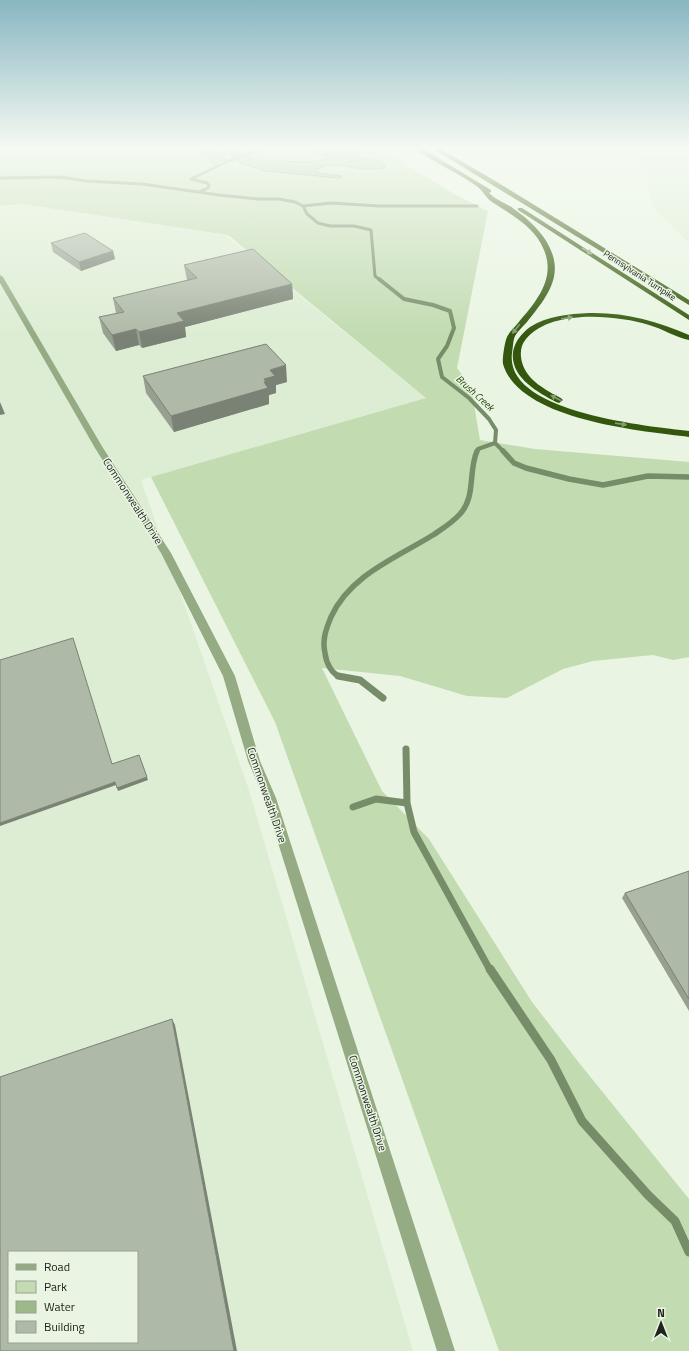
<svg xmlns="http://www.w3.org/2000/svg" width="689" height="1351" font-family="'Titillium Web',sans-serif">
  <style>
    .built { fill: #ddedd3; fill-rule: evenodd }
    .green { fill: #c2dbb1 }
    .water { fill: #9cb988; stroke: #778c68 }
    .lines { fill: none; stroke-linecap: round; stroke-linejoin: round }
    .stream-far4 { stroke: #778c68; stroke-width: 3 }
    .stream-far3 { stroke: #778c68; stroke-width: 4 }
    .stream-far2 { stroke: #778c68; stroke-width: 5.5 }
    .stream-far1 { stroke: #778c68; stroke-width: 7 }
    .stream { stroke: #778c68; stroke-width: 9 }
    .tertiary { fill: #94ab84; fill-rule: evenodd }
    .motorway { fill: #33570d; fill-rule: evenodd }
    .wall { fill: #969f90 }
    .shaded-wall { fill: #7a8275 }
    .building { fill: #aeb9a7; stroke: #7a8275; fill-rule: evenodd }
    .oneway { fill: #859e6d }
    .labels { text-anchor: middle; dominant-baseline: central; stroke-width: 3; stroke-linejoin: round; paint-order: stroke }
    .far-street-label { font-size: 9px; fill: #20241d; stroke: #e9f5e2 }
    .far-water-label { font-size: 10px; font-style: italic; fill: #213c06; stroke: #e9f5e2 }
    .street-label { font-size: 11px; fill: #20241d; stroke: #e9f5e2 }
  </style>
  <rect width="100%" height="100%" fill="#e9f5e2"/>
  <path class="built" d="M 475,147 L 689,147 L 689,243 L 652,206 L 644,162 L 620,150 L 494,159 Z
    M 22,204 L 225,235 L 426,398 L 141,480 L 249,790 L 413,1351 L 0,1351 L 0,206 ZM 9,1252 L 137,1252 L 137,1342 L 9,1342 Z"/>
  <path class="green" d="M 0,147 L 377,147 L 454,194 L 488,211 L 457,368 L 471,387 L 480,440 L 535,449 L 689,462 L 689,657 L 673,660 L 653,655 L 593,661 L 563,669 L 507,698 L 467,696 L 400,676 L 322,668 L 382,791 L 429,839 L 532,1002 L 580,1064 L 689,1199 L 689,1351 L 499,1351 L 275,722 L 151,477 L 426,398 L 228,235 L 22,204 L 0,206 Z"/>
  <path class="water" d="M 201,147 L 207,147 L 226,159 L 213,165 L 211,160 Z
    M 226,147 L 238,147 L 237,152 L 246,154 L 251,159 L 268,161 L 315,162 L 327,158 L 324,155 L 318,153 L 318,151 C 330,148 346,147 357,153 L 357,156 L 347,162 L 364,158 L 382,162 L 385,168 C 378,169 370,169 363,169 C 346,168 332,160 316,170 L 319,173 L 342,176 L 338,178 L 266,171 L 240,163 L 226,150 Z"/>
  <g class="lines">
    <path class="stream-far4" d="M 0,178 L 59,177 L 87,181 L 142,184 L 219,195 L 259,199 L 279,199 L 295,202 L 303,206 L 307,214 L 318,223 L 330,226 L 354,226 L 371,230 L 375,276 L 380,280
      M 199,192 L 208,188 L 209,185 L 207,183 L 191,179 L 226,162 L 266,147
      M 303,206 L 331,203 L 379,206 L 477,206"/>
    <path class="stream-far3" d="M 379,279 L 404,299 L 433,305 L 450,311 L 454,328 L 447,346 L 438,359 L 442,377 L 469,398 L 489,419 L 496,430 L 495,443 L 504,452
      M 477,452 L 478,449 L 495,443"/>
    <path class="stream-far2" d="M 503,451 L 514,463 L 526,468 L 569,479 L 603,485 L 648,476 L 689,477
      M 341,677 C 331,674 326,662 325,653 C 322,640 326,629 331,617 C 350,575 396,558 433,535 C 442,529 452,523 460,514 C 476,497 468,472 477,451"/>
    <path class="stream-far1" d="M 338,676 L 360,680 L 383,698
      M 406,749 L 407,803 L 414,832 L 490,970
      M 353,807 L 376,799 L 407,803"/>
    <path class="stream" d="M 490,969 L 551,1060 L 582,1121 L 648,1195 L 675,1221 L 689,1252"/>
    <path class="tertiary" d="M 0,275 L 3,277 L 103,448 L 171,553 L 235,676 L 260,761 L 276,798 L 455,1351 L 437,1351 L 264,798 L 248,761 L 223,676 L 161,553 L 95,448 L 0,283 Z"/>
    <path class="motorway" d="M 413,147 L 420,147 L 491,190 L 491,192 L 489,193 C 496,200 506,203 514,209 C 531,221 550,239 554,260 C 559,284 541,304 527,322 C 523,326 518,331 515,336 C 513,340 513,348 512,353 C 504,413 649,426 689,431 L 689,437 C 640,431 519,420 503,364 C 502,359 505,341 507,337 C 509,332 515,327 518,323 C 536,302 556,279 544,250 C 535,227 512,215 492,202 C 486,198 483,191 478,187 C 458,172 433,163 413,147 Z
      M 430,147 L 437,147 L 497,182 L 689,300 L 689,305 Z
      M 518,208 L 522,208 L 689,315 L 689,320 L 518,210 Z
      M 589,313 C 624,312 657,321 689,335 L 689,340 C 675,337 663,329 649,325 C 616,315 551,309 526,339 C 518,348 520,363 527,373 C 533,382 543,388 553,394 C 557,396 560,397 563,400 L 559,403 L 556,402 C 537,392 510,377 513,352 C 515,341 522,333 530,327 C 547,316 569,314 589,313 Z"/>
  </g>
  <path class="wall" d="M 51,243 L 113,251 L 115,259 L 81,271 L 53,252 Z
    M 184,265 L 292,284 L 293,299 L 185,327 L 186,337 L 142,348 L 139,345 L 116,351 L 103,333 L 99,317 L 116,313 L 113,298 L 187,280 Z
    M 143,376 L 287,382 L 276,385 L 276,393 L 269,395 L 269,404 L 174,432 L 146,393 Z
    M 689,871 L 689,1011 L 622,898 L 625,893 Z"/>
  <path class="shaded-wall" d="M 113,251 L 115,259 L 81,271 L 79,262 Z
    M 292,284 L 293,299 L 185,327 L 186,337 L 142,348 L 139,332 L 177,313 Z
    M 136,329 L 139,345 L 116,351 L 112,335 Z
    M 286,365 L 287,382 L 276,385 L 276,393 L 269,395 L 269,404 L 174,432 L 171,416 L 264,379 L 270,370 Z
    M 0,402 L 5,414 L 0,415 Z
    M 139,755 L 148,780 L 118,791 L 117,788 Z
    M 115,782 L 116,785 L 0,826 L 0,823 Z
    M 172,1019 L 175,1025 L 237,1351 L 234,1351 Z"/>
  <path class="building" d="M 85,233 L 113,251 L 79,262 L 51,243 Z
    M 253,249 L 292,284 L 177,313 L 184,321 L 139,332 L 136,329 L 112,335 L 99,317 L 124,312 L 113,298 L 197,278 L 184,265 Z
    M 266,344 L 286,365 L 270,370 L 275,376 L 264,379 L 266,382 L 264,382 L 268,388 L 171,416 L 143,376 Z
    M 73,638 L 112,764 L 139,755 L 147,777 L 117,788 L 115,782 L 0,823 L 0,660 Z
    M 689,871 L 689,999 L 625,893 Z
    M 172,1019 L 234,1351 L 0,1351 L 0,1077 ZM 9,1252 L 137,1252 L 137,1342 L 9,1342 Z"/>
  <defs><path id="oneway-solid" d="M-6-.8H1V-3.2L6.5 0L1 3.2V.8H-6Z"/></defs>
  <g class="oneway">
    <use href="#oneway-solid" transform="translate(587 251) rotate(32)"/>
    <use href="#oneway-solid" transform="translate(567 318) rotate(-10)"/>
    <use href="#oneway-solid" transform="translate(516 329) rotate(128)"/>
    <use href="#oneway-solid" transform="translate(556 398) rotate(-152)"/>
    <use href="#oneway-solid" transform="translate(621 424) rotate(8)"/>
  </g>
  <linearGradient id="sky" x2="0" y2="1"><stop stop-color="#89b6c2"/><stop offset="0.44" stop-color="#f5faf2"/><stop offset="1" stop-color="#f5faf2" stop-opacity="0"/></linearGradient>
  <rect width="689" height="336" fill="url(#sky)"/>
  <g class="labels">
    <g class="far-street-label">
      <text transform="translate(640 275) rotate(33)">Pennsylvania Turnpike</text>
    </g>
    <g class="far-water-label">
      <text transform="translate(475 393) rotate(42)">Brush Creek</text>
    </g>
    <g class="street-label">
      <text transform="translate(133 501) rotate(57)">Commonwealth Drive</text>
      <text transform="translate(267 795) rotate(71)">Commonwealth Drive</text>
      <text transform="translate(368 1103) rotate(72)">Commonwealth Drive</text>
    </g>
  </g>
  <rect x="8" y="1251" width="130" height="92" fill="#e9f5e2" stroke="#99a193"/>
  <rect x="16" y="1264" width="20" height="6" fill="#94ab84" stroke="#99a193"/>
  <text x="44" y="1271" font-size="12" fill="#20241d">Road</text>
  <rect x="16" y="1281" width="20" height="12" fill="#c2dbb1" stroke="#99a193"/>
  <text x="44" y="1291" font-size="12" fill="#20241d">Park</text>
  <rect x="16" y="1301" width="20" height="12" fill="#9cb988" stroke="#99a193"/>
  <text x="44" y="1311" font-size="12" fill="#20241d">Water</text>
  <rect x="16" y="1321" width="20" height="12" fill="#aeb9a7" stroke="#99a193"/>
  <text x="44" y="1331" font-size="12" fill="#20241d">Building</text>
  <g transform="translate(661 1323)" stroke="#e9f5e2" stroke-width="3" paint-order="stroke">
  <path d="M0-3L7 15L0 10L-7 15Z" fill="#20241d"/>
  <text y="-6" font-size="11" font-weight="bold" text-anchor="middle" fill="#20241d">N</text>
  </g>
</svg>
